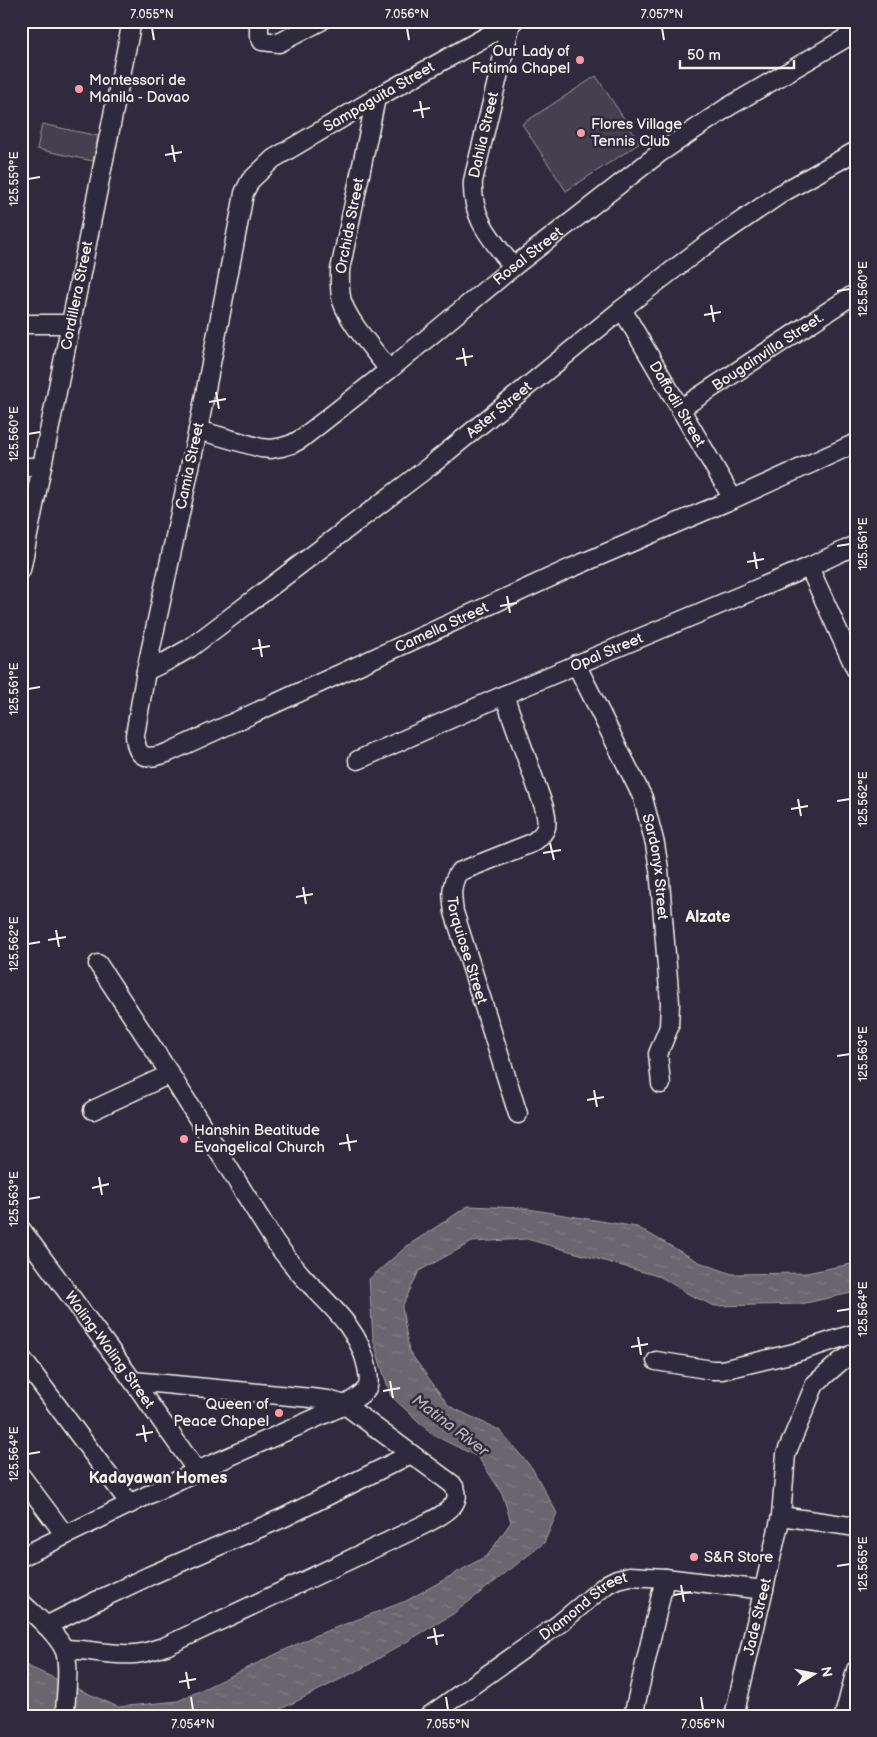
<svg xmlns="http://www.w3.org/2000/svg" width="877" height="1737" font-family="'Balsamiq Sans',sans-serif">
  <style>
    .green { fill: #454050; stroke: #9c989c }
    .water { fill: url(#water-ripples); stroke: #a19ea0 }
    .lines { fill: none; stroke-linecap: round; stroke-linejoin: round }
    .minor-casing { stroke: #f4f1e8; stroke-width: 21 }
    .minor { stroke: #2f2a3d; stroke-width: 18 }
    .ticks { fill: none; stroke: #f4f1e8; stroke-width: 2 }
    .poi-dot { fill: #ff9aa2; stroke: #2f2a3d; stroke-width: 2 }
    .labels { text-anchor: middle; dominant-baseline: central; stroke-width: 5; stroke-linejoin: round; paint-order: stroke }
    .poi-label { font-size: 15px; fill: #f4f1e8; stroke: #2f2a3d; text-anchor: start }
    .street-label { font-size: 15px; fill: #f4f1e8; stroke: #2f2a3d }
    .neighbourhood-label { font-size: 16px; font-weight: bold; fill: #f4f1e8; stroke: #2f2a3d }
    .water-label { font-size: 16px; font-style: italic; fill: #b6b2b2; stroke: #2f2a3d }
    .neatline { fill: none; stroke: #f4f1e8; stroke-width: 2 }
    .ticks-label { font-size: 12px; text-anchor: middle; fill: #f4f1e8 }
  </style>
  <defs>
    <pattern id="water-ripples" width="26" height="14" patternUnits="userSpaceOnUse" patternTransform="scale(1.25)"><rect width="26" height="14" fill="#6a6670"/><path d="M2 4q2-2 4 0t4 0M15 11q2-2 4 0t4 0" fill="none" stroke="#807c84"/></pattern>
  </defs>
  <rect width="100%" height="100%" fill="#2f2a3d"/>
  <filter id="ink" filterUnits="userSpaceOnUse"><feTurbulence type="fractalNoise" baseFrequency=".02" numOctaves="2"/><feDisplacementMap in="SourceGraphic" scale="10" xChannelSelector="R" yChannelSelector="G"/><feConvolveMatrix kernelMatrix="1 2 1 2 8 2 1 2 1" color-interpolation-filters="sRGB"/></filter>
  <g filter="url(#ink)">
    <path class="green" d="M 596,76 L 640,143 L 566,191 L 522,124 Z
      M 42,124 L 98,136 L 93,161 L 37,149 Z"/>
    <path class="water" d="M 468,1206 L 522,1208 L 637,1227 L 699,1262 L 732,1274 L 806,1273 L 856,1263 L 856,1292 L 801,1304 L 715,1306 L 690,1295 L 661,1277 L 527,1239 L 472,1242 L 419,1271 L 402,1307 L 409,1351 L 449,1406 L 499,1430 L 532,1468 L 557,1513 L 544,1543 L 453,1614 L 361,1669 L 267,1716 L 35,1716 L 21,1707 L 21,1663 L 118,1707 L 178,1701 L 316,1635 L 406,1601 L 488,1555 L 511,1522 L 502,1493 L 478,1457 L 433,1435 L 391,1396 L 380,1363 L 373,1338 L 369,1279 L 407,1246 Z"/>
    <g class="lines">
      <g class="minor-casing">
        <g id="minor">
          <path d="M 259,21 L 259,35 L 262,41 L 279,43 L 321,21"/>
          <path id="s1" d="M 514,21 L 376,98 L 273,159 L 250,181 L 244,193 L 241,210 L 198,430 L 146,671 L 135,735 C 136,759 147,760 167,753 L 571,568 L 733,499 L 856,443"/>
          <path d="M 511,23 L 473,181 C 471,219 492,239 513,267"/>
          <path d="M 376,98 L 340,270 C 340,280 339,291 342,301 C 349,323 375,351 389,370"/>
          <path id="s2" d="M 622,309 L 733,499"/>
          <path d="M 21,324 L 72,324"/>
          <path id="s3" d="M 680,409 L 856,293"/>
          <path id="s4" d="M 198,430 L 261,448 L 271,449 L 282,447 L 292,444 L 301,439 L 389,370 L 513,267 L 661,152 L 728,107 L 856,32"/>
          <path d="M 21,467 L 42,467"/>
          <path d="M 809,567 L 856,670"/>
          <path id="s5" d="M 21,570 L 132,21"/>
          <path id="s6" d="M 576,664 L 643,798 L 655,844 L 659,869 L 670,1003 L 669,1027 L 658,1054 L 661,1084"/>
          <path id="s7" d="M 146,671 L 167,661 L 190,648 L 430,466 L 622,309 L 703,247 L 782,193 L 856,151"/>
          <path id="s8" d="M 504,695 L 544,807 C 549,825 548,832 532,843 L 459,872 C 450,884 452,898 454,912 L 518,1114"/>
          <path id="s9" d="M 358,760 L 504,695 L 809,567 L 856,545"/>
          <path d="M 93,1110 L 170,1074"/>
          <path id="s10" d="M 21,1229 L 133,1381 L 197,1471"/>
          <path d="M 21,1357 L 130,1504"/>
          <path d="M 656,1361 L 712,1370 L 722,1370 L 794,1353 L 856,1333"/>
          <path d="M 21,1476 L 65,1535"/>
          <path d="M 781,1516 L 856,1527"/>
          <path d="M 21,1557 L 197,1471 L 345,1405 C 352,1400 365,1394 368,1386 C 370,1380 368,1373 367,1367 C 359,1328 329,1305 304,1278 C 293,1266 284,1254 275,1242 L 170,1074 L 98,964"/>
          <path d="M 21,1602 C 35,1616 55,1631 64,1649 C 71,1665 65,1698 65,1716"/>
          <path d="M 46,1626 L 92,1603 L 149,1576 L 285,1517 L 411,1454"/>
          <path d="M 64,1649 C 88,1649 112,1656 135,1654 C 146,1653 156,1649 166,1646 L 417,1528 C 432,1520 470,1506 452,1484 L 345,1405 L 328,1400 L 311,1398 L 133,1381"/>
          <path id="s11" d="M 429,1716 L 559,1624 L 607,1584 L 617,1579 L 630,1576 L 665,1578 L 764,1590"/>
          <path d="M 633,1716 L 665,1578"/>
          <path id="s12" d="M 734,1716 L 781,1516 L 786,1454 L 815,1384 L 840,1362 L 856,1352"/>
          <path d="M 844,1716 L 856,1670"/>
        </g>
      </g>
      <use href="#minor" class="minor"/>
    </g>
  </g>
  <path class="ticks" d="M 152,28 L 154,40M 407,28 L 409,40M 662,28 L 664,40M 420,101 L 423,118M 413,111 L 430,108M 172,145 L 175,162M 165,155 L 182,152M 28,179 L 40,177M 837,291 L 850,289M 711,305 L 714,322M 704,315 L 721,312M 463,348 L 466,366M 456,359 L 473,356M 216,392 L 219,409M 209,402 L 226,399M 28,434 L 40,432M 837,546 L 850,544M 754,552 L 757,569M 747,562 L 764,559M 507,596 L 510,613M 500,606 L 517,603M 259,639 L 262,657M 252,649 L 270,646M 28,689 L 40,687M 798,799 L 801,816M 837,801 L 850,799M 791,809 L 808,806M 550,843 L 554,860M 543,853 L 561,850M 303,887 L 306,904M 296,897 L 313,894M 56,930 L 59,947M 48,940 L 66,937M 28,944 L 40,942M 837,1056 L 850,1054M 594,1090 L 597,1107M 587,1100 L 604,1097M 347,1134 L 350,1151M 339,1144 L 357,1141M 99,1177 L 102,1195M 92,1188 L 109,1184M 28,1199 L 40,1197M 837,1311 L 850,1309M 638,1337 L 641,1355M 631,1347 L 648,1344M 390,1381 L 393,1398M 383,1391 L 400,1388M 143,1425 L 146,1442M 136,1435 L 153,1432M 28,1454 L 40,1452M 837,1566 L 850,1564M 681,1585 L 684,1602M 674,1595 L 691,1592M 434,1628 L 437,1645M 427,1638 L 444,1635M 186,1672 L 189,1689M 179,1682 L 196,1679M 191,1697 L 193,1710M 446,1697 L 448,1710M 701,1697 L 703,1710"/>
  <g class="poi-dot">
    <circle cx="580" cy="60" r="5"/>
    <circle cx="79" cy="89" r="5"/>
    <circle cx="581" cy="133" r="5"/>
    <circle cx="184" cy="1139" r="5"/>
    <circle cx="279" cy="1413" r="5"/>
    <circle cx="694" cy="1557" r="5"/>
  </g>
  <g class="labels">
    <g class="poi-label">
      <text x="570" y="51" text-anchor="end">Our Lady of<tspan x="570" dy="17">Fatima Chapel</tspan></text>
      <text x="89" y="80">Montessori de<tspan x="89" dy="17">Manila - Davao</tspan></text>
      <text x="591" y="124">Flores Village<tspan x="591" dy="17">Tennis Club</tspan></text>
      <text x="194" y="1130">Hanshin Beatitude<tspan x="194" dy="17">Evangelical Church</tspan></text>
      <text x="269" y="1404" text-anchor="end">Queen of<tspan x="269" dy="17">Peace Chapel</tspan></text>
      <text x="704" y="1557">S&amp;R Store</text>
    </g>
    <g class="street-label">
      <text transform="translate(379 97) rotate(-30)">Sampaguita Street</text>
      <text transform="translate(484 135) rotate(-77)">Dahlia Street</text>
      <text transform="translate(350 226) rotate(-79)">Orchids Street</text>
      <text stroke="none"><textPath href="#s4" startOffset="399">Rosal Street</textPath></text>
      <text stroke="none"><textPath href="#s5" startOffset="280">Cordillera Street</textPath></text>
      <text stroke="none"><textPath href="#s3" startOffset="105">Bougainvilla Street.</textPath></text>
      <text stroke="none"><textPath href="#s2" startOffset="110">Daffodil Street</textPath></text>
      <text stroke="none"><textPath href="#s7" startOffset="440">Aster Street</textPath></text>
      <text transform="translate(190 466) rotate(-78)">Camia Street</text>
      <text stroke="none"><textPath href="#s1" startOffset="1225">Camella Street</textPath></text>
      <text stroke="none"><textPath href="#s9" startOffset="271">Opal Street</textPath></text>
      <text stroke="none"><textPath href="#s6" startOffset="220">Sardonyx Street</textPath></text>
      <text stroke="none"><textPath href="#s8" startOffset="321">Torquiose Street</textPath></text>
      <text stroke="none"><textPath href="#s10" startOffset="150">Waling-Waling Street</textPath></text>
      <text stroke="none"><textPath href="#s11" startOffset="190">Diamond Street</textPath></text>
      <text stroke="none"><textPath href="#s12" startOffset="102">Jade Street</textPath></text>
    </g>
    <g class="neighbourhood-label">
      <text x="708" y="917">Alzate</text>
      <text x="158" y="1478">Kadayawan Homes</text>
    </g>
    <g class="water-label">
      <text transform="translate(450 1426) rotate(37)">Matina River</text>
    </g>
  </g>
  <rect width="877" height="1737" fill="none" stroke="#2f2a3d" stroke-width="55"/>
  <g transform="translate(814 1674) rotate(80)" stroke="#2f2a3d" stroke-width="4" paint-order="stroke">
  <path d="M0-4L9 19L0 12L-9 19Z" fill="#f4f1e8"/>
  <text y="-8" font-size="14" font-weight="bold" text-anchor="middle" fill="#f4f1e8">N</text>
  </g>
  <path d="M680 60v8h114v-8" fill="none" stroke="#f4f1e8" stroke-width="2.5"/>
  <text x="687" y="60" font-size="15" fill="#f4f1e8" stroke="#2f2a3d" stroke-width="4" paint-order="stroke">50 m</text>
  <rect x="28" y="28" width="822" height="1682" class="neatline"/>
  <g class="ticks-label">
    <text x="152" y="18">7.055°N</text>
    <text x="407" y="18">7.056°N</text>
    <text x="662" y="18">7.057°N</text>
    <text transform="translate(14 179) rotate(-90)" y="4">125.559°E</text>
    <text transform="translate(863 289) rotate(-90)" y="4">125.560°E</text>
    <text transform="translate(14 434) rotate(-90)" y="4">125.560°E</text>
    <text transform="translate(863 544) rotate(-90)" y="4">125.561°E</text>
    <text transform="translate(14 689) rotate(-90)" y="4">125.561°E</text>
    <text transform="translate(863 799) rotate(-90)" y="4">125.562°E</text>
    <text transform="translate(14 944) rotate(-90)" y="4">125.562°E</text>
    <text transform="translate(863 1054) rotate(-90)" y="4">125.563°E</text>
    <text transform="translate(14 1199) rotate(-90)" y="4">125.563°E</text>
    <text transform="translate(863 1309) rotate(-90)" y="4">125.564°E</text>
    <text transform="translate(14 1454) rotate(-90)" y="4">125.564°E</text>
    <text transform="translate(863 1564) rotate(-90)" y="4">125.565°E</text>
    <text x="193" y="1728">7.054°N</text>
    <text x="448" y="1728">7.055°N</text>
    <text x="703" y="1728">7.056°N</text>
  </g>
</svg>
